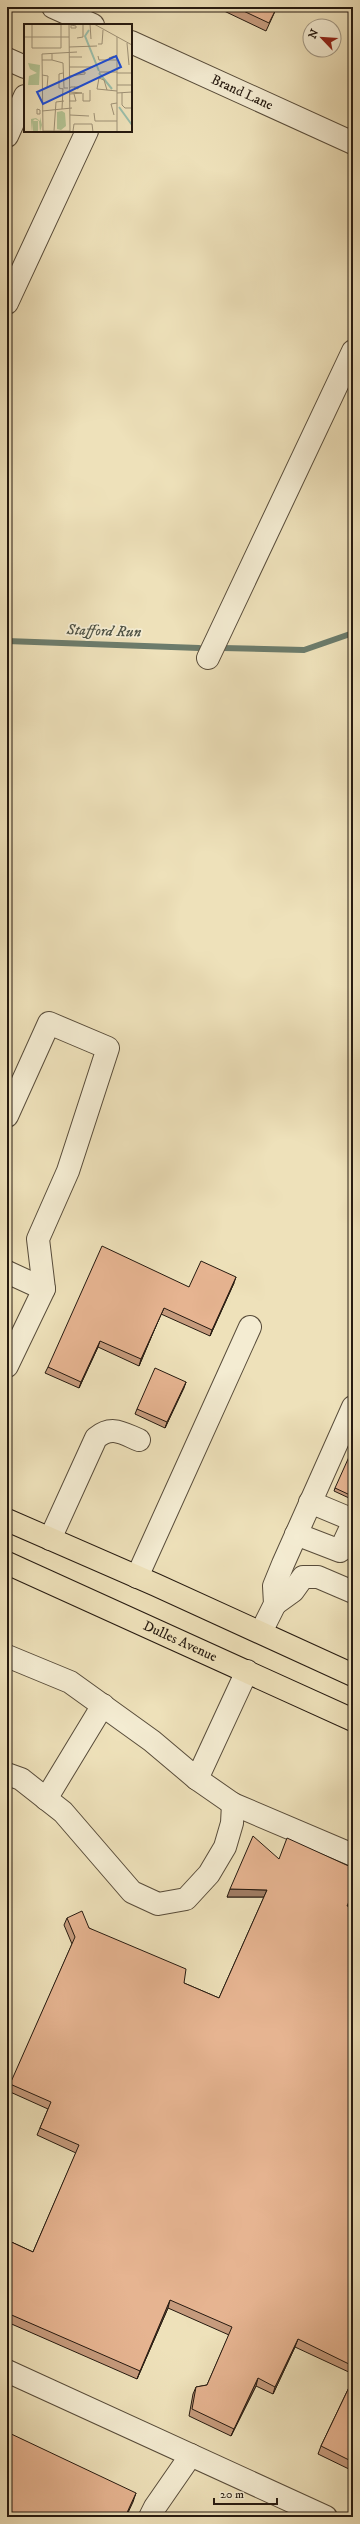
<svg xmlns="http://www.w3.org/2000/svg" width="360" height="2524" font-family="'IM FELL DW Pica',serif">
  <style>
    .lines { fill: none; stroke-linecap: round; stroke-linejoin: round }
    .stream { stroke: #6c7c6c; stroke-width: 6 }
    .minor-casing { stroke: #584c3a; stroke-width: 24 }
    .major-casing { stroke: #261a10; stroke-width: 24 }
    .minor { stroke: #f4ecd2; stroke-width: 22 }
    .major { stroke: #eee1ba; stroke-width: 22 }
    .wall { fill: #c69b7d; stroke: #261a10 }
    .shaded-wall { fill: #a17e66; stroke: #261a10 }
    .building { fill: #e6b491; stroke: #261a10 }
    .labels { text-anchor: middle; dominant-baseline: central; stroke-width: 3.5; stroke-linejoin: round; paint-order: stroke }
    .street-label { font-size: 14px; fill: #261a10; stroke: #f4ecd2 }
    .water-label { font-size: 15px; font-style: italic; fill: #4f5346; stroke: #f4ecd2 }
    .inset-river { fill: none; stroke: #9bbeaa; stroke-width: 2 }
    .inset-road { fill: none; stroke: #9e9176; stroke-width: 1 }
    .view { fill: #1d4ed8; fill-opacity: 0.15; stroke: #1d4ed8; stroke-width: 2 }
    .inset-edge { fill: none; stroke: #261a10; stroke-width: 2 }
  </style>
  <rect width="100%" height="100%" fill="#eee1ba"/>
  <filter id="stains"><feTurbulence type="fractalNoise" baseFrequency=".005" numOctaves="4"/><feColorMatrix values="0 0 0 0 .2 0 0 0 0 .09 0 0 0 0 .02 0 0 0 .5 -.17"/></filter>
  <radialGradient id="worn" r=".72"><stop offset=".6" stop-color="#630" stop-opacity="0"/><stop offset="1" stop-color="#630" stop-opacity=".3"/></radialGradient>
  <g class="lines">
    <path class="stream" d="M 7,641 L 199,648
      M 223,648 L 304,650 L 353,633"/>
    <g class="minor-casing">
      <g id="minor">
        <path d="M 53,7 L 93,25"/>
        <path id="s1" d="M 131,42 L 353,143"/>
        <path d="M 7,59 L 25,67"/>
        <path d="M 7,136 L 25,96"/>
        <path d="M 7,303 L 87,131"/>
        <path d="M 208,658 L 353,351"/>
        <path d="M 7,1116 L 49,1023 L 108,1048 L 68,1171 L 38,1239 L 44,1289 L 7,1366"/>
        <path d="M 7,1272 L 44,1289"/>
        <path d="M 310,1502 L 353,1520"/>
        <path d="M 296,1534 L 340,1551 L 353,1523"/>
        <path d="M 50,1539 L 96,1438 C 112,1425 122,1433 139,1440"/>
        <path d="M 137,1577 L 250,1327"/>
        <path d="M 275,1604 L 293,1591 L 303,1577 L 318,1577 L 353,1592"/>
        <path d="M 261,1632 L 275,1604 L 274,1586 L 283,1564 L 353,1407"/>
        <path d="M 7,1656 L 70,1682 L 152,1741 L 197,1779 L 247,1671"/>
        <path d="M 7,1774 L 21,1779 L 63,1812 L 132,1892 L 158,1904 L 186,1899 L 209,1874 L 225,1847 L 232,1823 L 233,1804"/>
        <path d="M 197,1779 L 233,1804 L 353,1855"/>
        <path d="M 46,1799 L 103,1705"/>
        <path d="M 7,2371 L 326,2517"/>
        <path d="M 150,2517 L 155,2507 L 191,2455"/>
      </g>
    </g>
    <g class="major-casing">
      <g id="major">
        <path d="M 7,1520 L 156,1585 L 353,1675"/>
        <path id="s2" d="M 7,1563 L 353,1720"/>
      </g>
    </g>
    <use href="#minor" class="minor"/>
    <use href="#major" class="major"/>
  </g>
  <path class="wall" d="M 223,7 L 277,7 L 266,31 L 222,10 Z
    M 234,1283 L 210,1336 L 161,1314 L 139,1366 L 98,1347 L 79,1388 L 45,1373 L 48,1367 L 189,1287 Z
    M 186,1382 L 165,1428 L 135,1414 L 137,1409 Z
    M 335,1488 L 353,1490 L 349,1498 L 334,1491 Z
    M 279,1859 L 348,1906 L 353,1908 L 353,2374 L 295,2347 L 273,2394 L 256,2386 L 231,2436 L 189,2416 L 193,2394 L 196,2387 L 207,2385 L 229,2335 L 168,2308 L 137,2379 L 7,2322 L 7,2240 L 33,2252 L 76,2153 L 37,2135 L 48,2109 L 8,2091 L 72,1944 L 64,1925 L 67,1918 L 89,1928 L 184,1983 L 219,1998 L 264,1897 L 227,1897 Z
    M 353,2379 L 353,2471 L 318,2454 L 321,2446 Z"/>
  <path class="shaded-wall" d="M 236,1277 L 234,1283 L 210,1336 L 212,1330 Z
    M 164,1308 L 161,1314 L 139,1366 L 141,1359 Z
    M 100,1341 L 98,1347 L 79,1388 L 81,1382 Z
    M 186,1382 L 184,1388 L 165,1428 L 167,1422 Z
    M 230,1889 L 267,1890 L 264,1897 L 227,1897 Z
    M 170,2300 L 168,2308 L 137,2379 L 140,2371 Z
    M 298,2339 L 295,2347 L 273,2394 L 275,2387 Z
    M 258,2378 L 256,2386 L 231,2436 L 234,2429 Z
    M 136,2493 L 133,2502 L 126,2517 L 125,2517 Z"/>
  <path class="building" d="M 235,7 L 277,7 L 269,23 Z
    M 102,1246 L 189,1287 L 201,1261 L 236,1277 L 212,1330 L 164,1308 L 141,1359 L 100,1341 L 81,1382 L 48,1367 Z
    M 155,1368 L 186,1382 L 167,1422 L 137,1409 Z
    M 353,1448 L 353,1489 L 350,1495 L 335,1488 Z
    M 253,1836 L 279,1859 L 287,1838 L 353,1868 L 353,1893 L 347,1906 L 353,1908 L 353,2366 L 298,2339 L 275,2387 L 258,2378 L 234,2429 L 192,2409 L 196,2387 L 207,2385 L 232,2327 L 170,2300 L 140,2371 L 7,2313 L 7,2240 L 33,2252 L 79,2145 L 40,2128 L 51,2102 L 10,2084 L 75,1937 L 67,1918 L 82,1911 L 89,1928 L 186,1969 L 184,1983 L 219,1998 L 267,1890 L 230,1889 Z
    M 353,2379 L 353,2462 L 321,2446 Z
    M 7,2432 L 136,2493 L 125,2517 L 7,2517 Z"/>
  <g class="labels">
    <g class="street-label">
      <text stroke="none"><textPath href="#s1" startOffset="122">Brand Lane</textPath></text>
      <text stroke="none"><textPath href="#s2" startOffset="190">Dulles Avenue</textPath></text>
    </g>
    <g class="water-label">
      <text transform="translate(104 631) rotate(2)">Stafford Run</text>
    </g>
  </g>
  <g transform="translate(24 24)">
    <rect width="108" height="108" fill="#eee1ba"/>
    <path d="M 4,39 L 16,41 L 15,61 L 4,61 L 5,52 L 13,49 L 6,45 ZM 38,87 L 41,89 L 42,102 L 37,106 L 33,105 L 33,88 ZM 16,93 L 18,101 L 16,108 L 15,97 L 11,95 L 9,97 L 14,97 L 14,108 L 9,108 L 8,98 L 7,108 L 7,95 L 12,94 L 16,97 Z" fill="#b4c494"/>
    <path class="inset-river" d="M 65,6 L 61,12 L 75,47M 75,49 L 88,65M 95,83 L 108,101"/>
    <path class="inset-road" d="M 8,0 L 8,24 L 37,24 L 37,0M 45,0 L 46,108M 66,0 L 67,15M 70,0 L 108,21M 47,1 L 52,2 L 52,4 L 47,4 ZM 0,13 L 45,13M 93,13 L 93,108M 53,14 L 59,13 L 59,0M 103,19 L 105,41M 74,20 L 78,20 L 79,6M 45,23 L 73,22M 74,32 L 75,36 L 93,36M 90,32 L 85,34 L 93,32M 45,33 L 58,33M 18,36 L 28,36 L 28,30M 28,36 L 39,39 L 40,64 L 44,64M 45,43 L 69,43M 75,48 L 93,48M 39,49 L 35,50 L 35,64 L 39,65M 93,49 L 108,49M 18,51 L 24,52 L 23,64M 45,52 L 61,50 L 61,48 L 53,50M 93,61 L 107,61M 45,64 L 47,63 L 54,63 L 54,65 L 50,63M 83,66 L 80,56 L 75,54 L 73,65 L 93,67M 46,68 L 58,69 L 46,70M 59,69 L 59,77 L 66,77 L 66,66M 93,69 L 108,68M 98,69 L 98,81 L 101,84 L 108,84M 45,77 L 52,77 L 50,70M 13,85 L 16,86 L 16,90 L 13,90 ZM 38,85 L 39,64M 18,87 L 48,84M 70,89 L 71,97 L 93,97M 46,91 L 65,92M 90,91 L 87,80 L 93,79M 19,107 L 46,107M 30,107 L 32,78 L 40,77M 49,107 L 50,100 L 68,100 L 69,108M 19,108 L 18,30 L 53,28"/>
    <path class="view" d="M 92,32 L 97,43 L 19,80 L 13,68 Z"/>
    <rect width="108" height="108" class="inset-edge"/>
  </g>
  <rect width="360" height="2524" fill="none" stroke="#eee1ba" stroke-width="24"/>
  <rect x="8" y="8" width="344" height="2508" fill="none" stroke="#261a10" stroke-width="2"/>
  <rect x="12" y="12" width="336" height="2500" fill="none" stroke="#261a10"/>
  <g transform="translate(322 38) rotate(295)"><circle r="19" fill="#f4ecd2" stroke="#a29884"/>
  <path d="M0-3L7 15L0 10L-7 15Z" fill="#8f2418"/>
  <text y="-6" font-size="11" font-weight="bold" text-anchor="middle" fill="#261a10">N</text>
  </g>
  <path d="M214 2498v6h63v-6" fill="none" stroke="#261a10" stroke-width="2"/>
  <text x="220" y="2498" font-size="12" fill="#261a10" stroke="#f4ecd2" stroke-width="3" paint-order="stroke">20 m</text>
  <rect width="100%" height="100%" filter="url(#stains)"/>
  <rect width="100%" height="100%" fill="url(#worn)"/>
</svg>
